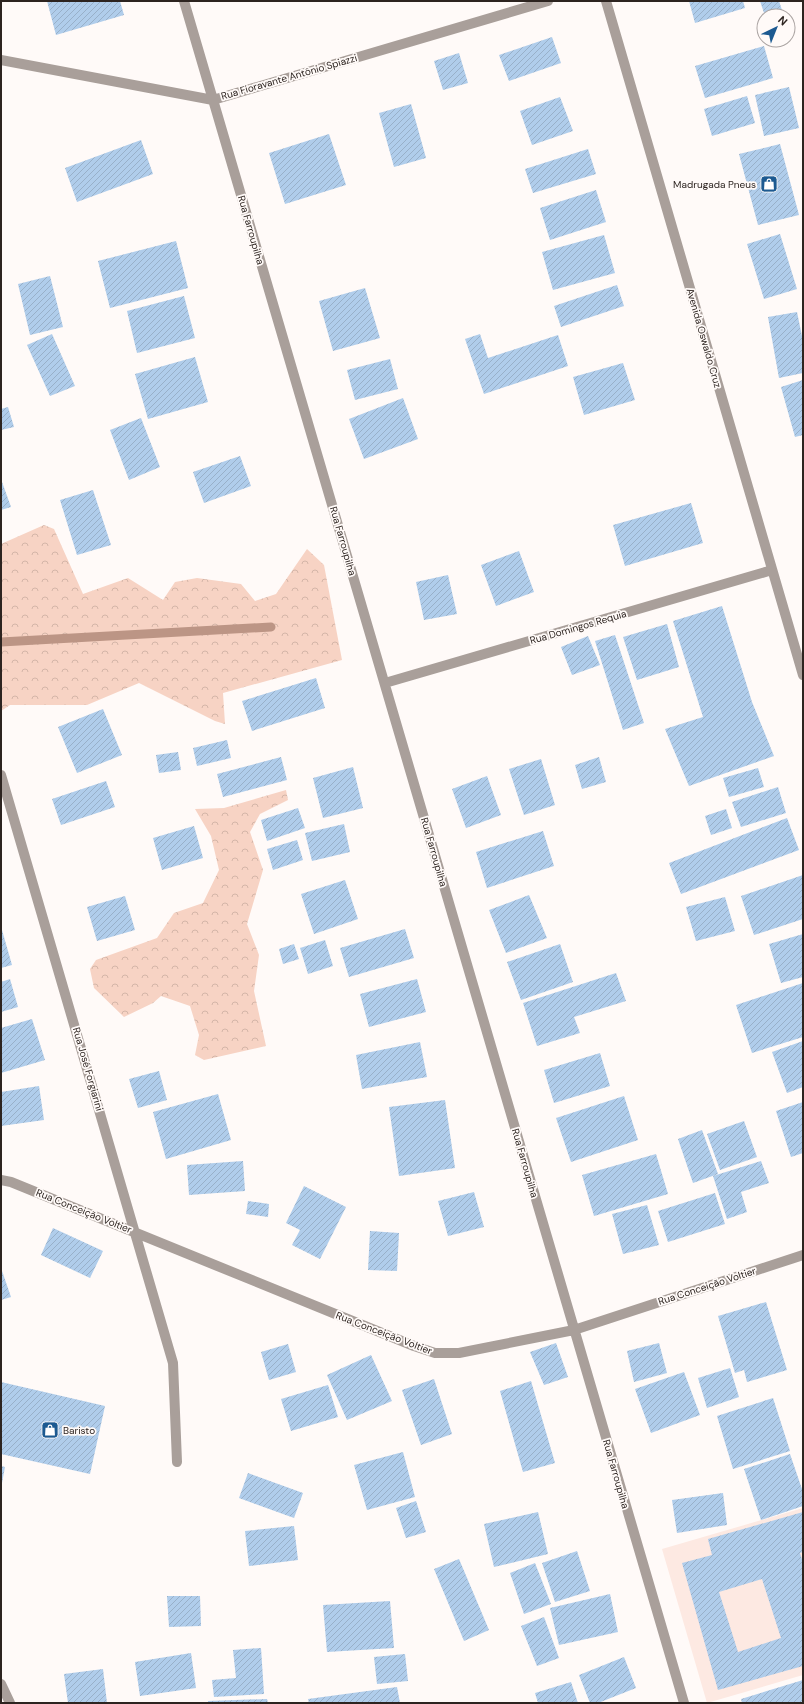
<svg xmlns="http://www.w3.org/2000/svg" width="804" height="1704" font-family="'DM Sans',sans-serif">
  <style>
    .built { fill: #fde9e2 }
    .forest { fill: url(#forest-crowns) }
    .lines { fill: none; stroke-linecap: round; stroke-linejoin: round }
    .stream { stroke: #bc9585; stroke-width: 9 }
    .building { fill: url(#building-hatch); fill-rule: evenodd }
    .minor { stroke: #a99f9a; stroke-width: 10 }
    .labels { text-anchor: middle; dominant-baseline: central; stroke-width: 3.5; stroke-linejoin: round; paint-order: stroke }
    .street-label { font-size: 10px; fill: #2d2420; stroke: #fffaf8 }
    .poi-label { font-size: 10px; fill: #2d2420; stroke: #fffaf8; text-anchor: end }
  </style>
  <defs>
    <pattern id="forest-crowns" width="20" height="18" patternUnits="userSpaceOnUse"><rect width="20" height="18" fill="#f7d3c4"/><path d="M2 6a3 3 0 1 1 6 0M12 15a3 3 0 1 1 6 0" fill="none" stroke="#d4b5a8"/></pattern>
    <pattern id="building-hatch" width="6" height="6" patternUnits="userSpaceOnUse"><rect width="6" height="6" fill="#b0cdeb"/><path d="M-1 1l2-2M0 6l6-6M5 7l2-2" fill="none" stroke="#98b0c9"/></pattern>
  </defs>
  <rect width="100%" height="100%" fill="#fffaf8"/>
  <path class="built" d="M 803,1508 L 803,1675 L 707,1703 L 662,1549 Z"/>
  <path class="forest" d="M 44,525 L 54,529 L 83,594 L 128,578 L 163,600 L 175,582 L 197,578 L 241,584 L 255,601 L 276,594 L 307,549 L 324,565 L 342,660 L 223,693 L 225,724 L 215,721 L 139,683 L 87,705 L 10,705 L 1,711 L 1,544 Z
    M 286,790 L 288,800 L 260,814 L 250,832 L 263,870 L 247,924 L 259,955 L 254,991 L 266,1046 L 204,1060 L 195,1055 L 199,1035 L 190,1006 L 161,996 L 153,1003 L 124,1017 L 94,988 L 90,969 L 96,960 L 157,938 L 174,913 L 203,903 L 219,870 L 211,836 L 195,809 L 224,808 Z"/>
  <g class="lines">
    <path class="stream" d="M 1,642 L 271,627"/>
  </g>
  <path class="building" d="M 47,1 L 120,1 L 124,15 L 56,35 Z
    M 689,1 L 743,1 L 745,8 L 695,23 Z
    M 760,1 L 779,1 L 783,13 L 774,16 L 765,16 Z
    M 552,37 L 561,63 L 509,81 L 499,55 Z
    M 764,46 L 773,78 L 705,98 L 695,66 Z
    M 459,53 L 468,83 L 443,90 L 434,61 Z
    M 789,87 L 799,128 L 764,136 L 755,95 Z
    M 747,96 L 755,123 L 712,136 L 704,109 Z
    M 560,97 L 573,131 L 532,145 L 520,111 Z
    M 411,104 L 426,158 L 394,167 L 379,113 Z
    M 329,134 L 346,185 L 285,204 L 269,153 Z
    M 141,140 L 153,174 L 77,202 L 65,168 Z
    M 780,144 L 799,215 L 758,225 L 739,154 Z
    M 588,149 L 596,174 L 533,193 L 525,169 Z
    M 596,190 L 606,222 L 550,240 L 540,208 Z
    M 780,234 L 797,289 L 764,299 L 747,244 Z
    M 604,235 L 615,273 L 553,290 L 542,252 Z
    M 176,241 L 188,288 L 110,308 L 98,261 Z
    M 50,276 L 63,327 L 30,335 L 18,284 Z
    M 617,285 L 624,306 L 561,327 L 554,306 Z
    M 365,288 L 380,338 L 333,351 L 319,301 Z
    M 184,296 L 195,338 L 137,353 L 127,311 Z
    M 797,312 L 803,341 L 803,373 L 779,378 L 768,317 Z
    M 52,334 L 75,386 L 50,396 L 27,345 Z
    M 480,334 L 488,358 L 558,335 L 568,366 L 484,394 L 465,339 Z
    M 195,357 L 208,402 L 148,419 L 135,374 Z
    M 390,359 L 398,389 L 355,400 L 347,370 Z
    M 623,363 L 635,400 L 584,415 L 573,377 Z
    M 803,380 L 803,435 L 795,437 L 781,387 Z
    M 403,398 L 418,439 L 364,459 L 349,419 Z
    M 8,407 L 14,427 L 1,430 L 1,409 Z
    M 141,418 L 160,467 L 129,480 L 110,430 Z
    M 240,456 L 251,486 L 204,503 L 193,472 Z
    M 1,479 L 11,507 L 1,510 Z
    M 93,490 L 111,545 L 77,555 L 60,500 Z
    M 691,503 L 703,543 L 625,566 L 613,525 Z
    M 519,551 L 534,592 L 496,606 L 481,565 Z
    M 448,575 L 457,614 L 424,620 L 416,582 Z
    M 722,606 L 752,702 L 774,756 L 689,786 L 665,729 L 703,717 L 673,621 Z
    M 667,624 L 679,667 L 637,680 L 623,637 Z
    M 615,635 L 644,723 L 623,730 L 595,641 Z
    M 588,636 L 600,665 L 572,675 L 561,647 Z
    M 316,678 L 325,708 L 252,731 L 242,701 Z
    M 103,709 L 122,755 L 77,773 L 58,727 Z
    M 227,740 L 231,758 L 197,766 L 193,748 Z
    M 178,752 L 181,770 L 159,773 L 156,755 Z
    M 281,757 L 287,780 L 223,797 L 217,774 Z
    M 599,757 L 606,782 L 582,789 L 575,765 Z
    M 541,759 L 555,805 L 524,815 L 509,769 Z
    M 353,767 L 363,808 L 323,818 L 313,778 Z
    M 758,768 L 764,787 L 729,797 L 723,778 Z
    M 487,776 L 501,815 L 466,828 L 452,789 Z
    M 106,781 L 115,807 L 61,825 L 52,799 Z
    M 778,787 L 786,813 L 741,827 L 732,802 Z
    M 298,808 L 305,828 L 267,841 L 261,820 Z
    M 726,809 L 732,828 L 711,835 L 705,816 Z
    M 787,818 L 799,850 L 681,894 L 669,863 Z
    M 344,824 L 350,852 L 312,861 L 305,833 Z
    M 194,826 L 203,858 L 162,870 L 153,838 Z
    M 543,831 L 554,866 L 487,888 L 476,852 Z
    M 297,840 L 303,860 L 273,870 L 267,849 Z
    M 803,875 L 803,919 L 754,935 L 741,896 Z
    M 345,880 L 358,919 L 314,934 L 301,894 Z
    M 529,895 L 547,938 L 506,953 L 489,910 Z
    M 125,896 L 135,930 L 97,941 L 87,907 Z
    M 725,897 L 735,931 L 696,941 L 686,907 Z
    M 405,929 L 414,958 L 349,977 L 340,948 Z
    M 1,930 L 2,930 L 12,965 L 1,968 Z
    M 803,934 L 803,977 L 781,983 L 769,944 Z
    M 325,940 L 333,966 L 308,974 L 300,948 Z
    M 294,944 L 299,959 L 283,964 L 279,949 Z
    M 560,944 L 573,982 L 521,1000 L 507,962 Z
    M 616,973 L 626,1001 L 574,1017 L 580,1033 L 537,1046 L 523,1003 Z
    M 10,979 L 18,1007 L 1,1012 L 1,982 Z
    M 417,979 L 426,1012 L 369,1027 L 360,994 Z
    M 803,983 L 803,1037 L 752,1053 L 736,1005 Z
    M 32,1019 L 45,1060 L 1,1073 L 1,1028 Z
    M 803,1041 L 803,1087 L 787,1093 L 772,1052 Z
    M 420,1042 L 427,1077 L 362,1089 L 356,1055 Z
    M 600,1053 L 610,1086 L 554,1103 L 544,1070 Z
    M 159,1071 L 167,1100 L 138,1108 L 129,1079 Z
    M 39,1086 L 44,1120 L 1,1126 L 1,1092 Z
    M 218,1094 L 231,1140 L 166,1159 L 153,1112 Z
    M 624,1096 L 638,1140 L 571,1162 L 556,1118 Z
    M 445,1100 L 455,1168 L 399,1176 L 389,1107 Z
    M 803,1102 L 803,1153 L 791,1157 L 776,1111 Z
    M 744,1121 L 757,1157 L 720,1170 L 707,1134 Z
    M 702,1130 L 718,1174 L 693,1183 L 678,1139 Z
    M 656,1154 L 668,1194 L 594,1216 L 582,1175 Z
    M 243,1161 L 245,1191 L 189,1195 L 187,1165 Z
    M 761,1161 L 769,1183 L 741,1192 L 747,1212 L 727,1219 L 713,1176 Z
    M 304,1186 L 346,1207 L 320,1259 L 292,1245 L 300,1230 L 286,1223 Z
    M 474,1192 L 484,1227 L 448,1236 L 438,1201 Z
    M 715,1193 L 725,1224 L 668,1242 L 658,1211 Z
    M 248,1201 L 269,1204 L 268,1217 L 246,1214 Z
    M 647,1205 L 659,1245 L 623,1254 L 612,1214 Z
    M 53,1228 L 103,1251 L 90,1278 L 41,1255 Z
    M 370,1231 L 399,1233 L 397,1271 L 368,1270 Z
    M 1,1268 L 11,1297 L 1,1300 Z
    M 766,1302 L 787,1370 L 747,1382 L 744,1370 L 735,1373 L 718,1316 Z
    M 556,1343 L 568,1377 L 544,1385 L 530,1352 Z
    M 659,1343 L 667,1373 L 634,1382 L 627,1351 Z
    M 288,1344 L 296,1372 L 269,1380 L 261,1352 Z
    M 371,1355 L 392,1401 L 347,1420 L 327,1375 Z
    M 730,1368 L 739,1397 L 707,1408 L 698,1378 Z
    M 684,1372 L 700,1415 L 651,1433 L 635,1389 Z
    M 434,1379 L 452,1434 L 421,1445 L 402,1390 Z
    M 531,1381 L 555,1463 L 523,1472 L 500,1391 Z
    M 1,1382 L 105,1406 L 90,1474 L 1,1454 Z
    M 328,1385 L 338,1417 L 291,1431 L 281,1399 Z
    M 773,1398 L 790,1451 L 733,1469 L 717,1416 Z
    M 403,1452 L 415,1497 L 367,1510 L 354,1465 Z
    M 790,1454 L 803,1492 L 803,1506 L 761,1520 L 744,1469 Z
    M 1,1466 L 5,1467 L 2,1483 L 1,1483 Z
    M 248,1473 L 303,1493 L 294,1518 L 239,1498 Z
    M 723,1493 L 727,1525 L 677,1533 L 672,1500 Z
    M 416,1501 L 426,1532 L 406,1538 L 396,1508 Z
    M 538,1512 L 548,1554 L 494,1567 L 484,1524 Z
    M 803,1512 L 803,1552 L 800,1553 L 803,1562 L 803,1666 L 718,1690 L 682,1563 L 712,1555 L 708,1539 ZM 762,1579 L 781,1638 L 738,1652 L 719,1592 Z
    M 294,1526 L 298,1560 L 249,1566 L 245,1531 Z
    M 577,1551 L 590,1591 L 555,1602 L 542,1563 Z
    M 459,1559 L 489,1630 L 464,1641 L 434,1569 Z
    M 535,1563 L 551,1604 L 524,1614 L 510,1573 Z
    M 610,1594 L 618,1632 L 559,1645 L 550,1608 Z
    M 167,1596 L 200,1596 L 201,1626 L 169,1627 Z
    M 390,1601 L 394,1648 L 327,1652 L 323,1605 Z
    M 544,1617 L 559,1658 L 537,1666 L 521,1626 Z
    M 261,1648 L 264,1694 L 214,1697 L 212,1680 L 236,1678 L 233,1650 Z
    M 191,1653 L 196,1688 L 140,1696 L 135,1662 Z
    M 405,1654 L 408,1681 L 377,1684 L 374,1657 Z
    M 624,1657 L 636,1688 L 598,1703 L 590,1703 L 579,1675 Z
    M 103,1669 L 107,1703 L 68,1703 L 64,1674 Z
    M 803,1680 L 803,1703 L 742,1703 L 741,1699 Z
    M 571,1682 L 578,1703 L 538,1703 L 535,1693 Z
    M 397,1687 L 400,1703 L 309,1703 L 308,1699 Z
    M 267,1699 L 268,1703 L 208,1703 L 208,1701 Z"/>
  <g class="lines">
    <path class="minor" d="M 184,1 L 684,1703
      M 606,1 L 803,675
      M 1,60 L 213,100 L 548,1
      M 385,683 L 772,570
      M 1,775 L 173,1363 L 177,1462
      M 1,1180 L 11,1182 L 414,1346 L 435,1353 L 459,1353 L 574,1330 L 803,1255
      M 1,1684 L 10,1703"/>
  </g>
  <defs>
    <g id="shop-square" transform="scale(0.9)"><rect x="-9" y="-9" width="18" height="18" rx="4" fill="#1c5a91" stroke="#fffaf8"/><path d="M-5-2.5h2.3a2.7 3.5 0 0 1 5.4 0H5L5.5 6h-11ZM-1.5-2.5h3a1.5 2.3 0 0 0-3 0Z" fill="#fff"/></g>
  </defs>
  <g fill-rule="evenodd">
    <use href="#shop-square" x="769" y="184"/>
    <use href="#shop-square" x="50" y="1430"/>
  </g>
  <g class="labels">
    <g class="street-label">
      <text transform="translate(289 77) rotate(-16)">Rua Fioravante Antônio Spiazzi</text>
      <text transform="translate(251 230) rotate(74)">Rua Farroupilha</text>
      <text transform="translate(704 338) rotate(74)">Avenida Oswaldo Cruz</text>
      <text transform="translate(343 541) rotate(74)">Rua Farroupilha</text>
      <text transform="translate(578 627) rotate(-16)">Rua Domingos Requia</text>
      <text transform="translate(434 852) rotate(74)">Rua Farroupilha</text>
      <text transform="translate(88 1069) rotate(74)">Rua José Forgiarini</text>
      <text transform="translate(525 1163) rotate(74)">Rua Farroupilha</text>
      <text transform="translate(84 1211) rotate(22)">Rua Conceição Voltier</text>
      <text transform="translate(707 1286) rotate(-18)">Rua Conceição Voltier</text>
      <text transform="translate(384 1333) rotate(21)">Rua Conceição Voltier</text>
      <text transform="translate(616 1474) rotate(74)">Rua Farroupilha</text>
    </g>
    <g class="poi-label">
      <text x="756" y="184">Madrugada Pneus</text>
      <text x="63" y="1430" text-anchor="start">Baristo</text>
    </g>
  </g>
  <rect width="804" height="1704" fill="none" stroke="#2d2420" stroke-width="4"/>
  <g transform="translate(776 28) rotate(43)"><circle r="19" fill="#fffaf8" stroke="#aba4a2"/>
  <path d="M0-3L7 15L0 10L-7 15Z" fill="#1c5a91"/>
  <text y="-6" font-size="11" font-weight="bold" text-anchor="middle" fill="#2d2420">N</text>
  </g>
</svg>
